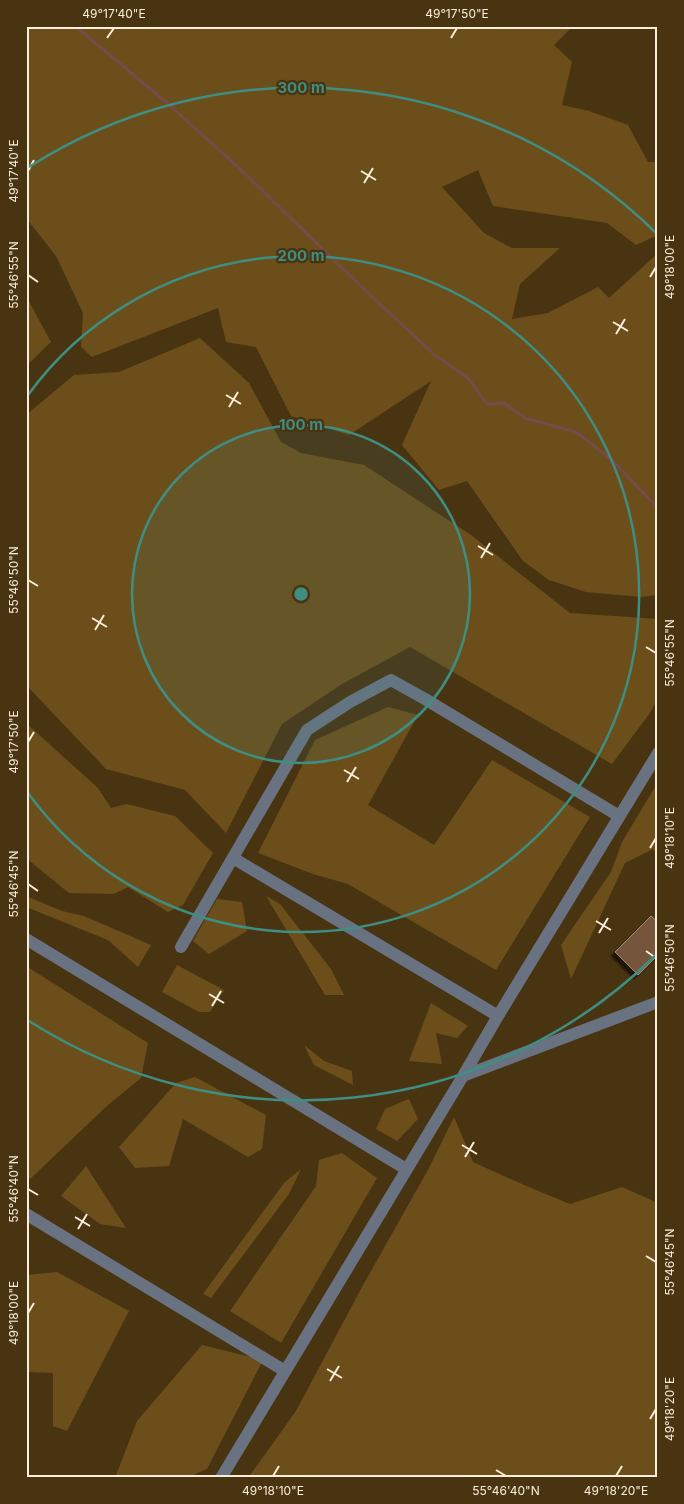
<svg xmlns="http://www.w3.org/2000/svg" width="684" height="1504" font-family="Inter,sans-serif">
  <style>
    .green { fill: #6c4e1b }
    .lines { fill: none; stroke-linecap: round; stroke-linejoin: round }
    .stream { stroke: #744a4a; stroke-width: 3 }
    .building { fill: #76553d; stroke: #ad896f; filter: url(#shadow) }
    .minor { stroke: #687280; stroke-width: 12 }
    .ticks { fill: none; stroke: #faedda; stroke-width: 2 }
    .ring { fill: none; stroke: #3e8e84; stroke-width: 2.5 }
    .centre { fill: #3e8e84; stroke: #493412; stroke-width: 2.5 }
    .ring-label { font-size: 15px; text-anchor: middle; font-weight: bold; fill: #3e8e84; stroke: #493412; stroke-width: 4.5; stroke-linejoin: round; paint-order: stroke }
    .neatline { fill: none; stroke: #faedda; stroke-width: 2 }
    .ticks-label { font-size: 12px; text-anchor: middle; fill: #faedda }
  </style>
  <defs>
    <filter id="shadow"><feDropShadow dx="-4" dy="4" stdDeviation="1" flood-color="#0009"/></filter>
  </defs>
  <rect width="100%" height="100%" fill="#493412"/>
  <path class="green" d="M 26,26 L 573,26 L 554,45 L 572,62 L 562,105 L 589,111 L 628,125 L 648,162 L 658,162 L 658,235 L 636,245 L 607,223 L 493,206 L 478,170 L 442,187 L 484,233 L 512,248 L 560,248 L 520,284 L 512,319 L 548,313 L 598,287 L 609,298 L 658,253 L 658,595 L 641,597 L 586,592 L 549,580 L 523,561 L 467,481 L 439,490 L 402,445 L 431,381 L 349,435 L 291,416 L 256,347 L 226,342 L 218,308 L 92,357 L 81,347 L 83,313 L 56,256 L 26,218 Z
    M 26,296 L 51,342 L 26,366 Z
    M 200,338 L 249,383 L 281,442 L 301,453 L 364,465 L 471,535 L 570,613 L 658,619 L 658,698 L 650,713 L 612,764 L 410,647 L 342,684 L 282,724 L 226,833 L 185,790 L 106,769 L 26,685 L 26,415 L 74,375 L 119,372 Z
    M 388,707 L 418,715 L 368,805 L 434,845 L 492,760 L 590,817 L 496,970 L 348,884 L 313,874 L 258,853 L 315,740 Z
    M 26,723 L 98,788 L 111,808 L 127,804 L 175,816 L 213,853 L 183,905 L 168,912 L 128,887 L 114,894 L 69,893 L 26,858 Z
    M 658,782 L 658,854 L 653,849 L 625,863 L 571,979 L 561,945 L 611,872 L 622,842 Z
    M 26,896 L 62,911 L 84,916 L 151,945 L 138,967 L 108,940 L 26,907 Z
    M 266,896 L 280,904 L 331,969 L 344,995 L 325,995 Z
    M 217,899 L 242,902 L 247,931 L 209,954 L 193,941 Z
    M 177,965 L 224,990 L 210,1012 L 199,1012 L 162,992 Z
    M 26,966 L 148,1043 L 141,1078 L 108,1105 L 30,1179 L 26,1176 Z
    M 431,1003 L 468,1026 L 457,1038 L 436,1033 L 442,1064 L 409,1061 Z
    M 304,1045 L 324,1061 L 352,1071 L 353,1085 L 314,1065 Z
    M 195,1077 L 266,1115 L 262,1149 L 248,1157 L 183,1119 L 169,1166 L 135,1168 L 119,1147 L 176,1083 Z
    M 409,1099 L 418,1119 L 397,1141 L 376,1129 L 385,1109 Z
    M 454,1117 L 473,1162 L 524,1185 L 570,1204 L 622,1187 L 658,1203 L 658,1478 L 248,1478 L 296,1411 L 362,1287 L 429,1168 Z
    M 342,1153 L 377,1178 L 281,1343 L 230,1311 L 316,1186 L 319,1160 Z
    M 86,1166 L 126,1228 L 100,1224 L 61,1196 Z
    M 301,1169 L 289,1194 L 211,1298 L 203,1294 L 284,1183 Z
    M 57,1272 L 129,1311 L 67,1431 L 53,1426 L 53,1373 L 26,1372 L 26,1275 Z
    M 202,1345 L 263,1360 L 207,1469 L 186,1478 L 115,1478 L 137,1421 Z"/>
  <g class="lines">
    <path class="stream" d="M 75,26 L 166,102 L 238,167 L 367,292 L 436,356 L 468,378 L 487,404 L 504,403 L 525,418 L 576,432 L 612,460 L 658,508"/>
  </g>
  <path class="building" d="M 651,916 L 658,922 L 658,955 L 638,975 L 615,952 Z"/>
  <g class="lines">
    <path class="minor" d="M 233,858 L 498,1016
      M 26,939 L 406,1169
      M 181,947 L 307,730 L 350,702 L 391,680 L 425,699 L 619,816
      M 463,1076 L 658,1002
      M 26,1214 L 285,1371
      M 221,1478 L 463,1076 L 498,1016 L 658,753"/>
  </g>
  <path class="ticks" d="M 107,38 L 114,28M 451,38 L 457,28M 28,171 L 34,160M 361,171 L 376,180M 364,183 L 373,168M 28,275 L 38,282M 650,277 L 656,267M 613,322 L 628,331M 616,334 L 625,319M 226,395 L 241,404M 229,407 L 238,392M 478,546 L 493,555M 481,558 L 490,543M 28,580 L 38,586M 92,618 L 107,627M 95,630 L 104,615M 646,647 L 656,653M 28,742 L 34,732M 344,770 L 359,779M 347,782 L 356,767M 650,848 L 656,838M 28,884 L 38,891M 596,921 L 611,930M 599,933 L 608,918M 646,951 L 656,958M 209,994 L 224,1003M 212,1006 L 221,991M 462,1145 L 477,1154M 465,1157 L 474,1142M 28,1189 L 38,1195M 75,1217 L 90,1226M 78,1229 L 87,1214M 646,1256 L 656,1262M 28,1313 L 34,1303M 327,1369 L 342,1378M 330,1381 L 339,1366M 650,1419 L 656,1409M 496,1470 L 506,1476M 273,1476 L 279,1466M 616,1476 L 622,1466"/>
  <circle cx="301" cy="594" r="169" fill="#3e8e84" fill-opacity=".12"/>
  <g class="ring">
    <circle cx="301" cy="594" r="169"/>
    <path d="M28 395A338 338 0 1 1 28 793"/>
    <path d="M656 955A506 506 0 0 1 29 1021M29 167A506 506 0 0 1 656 233"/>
  </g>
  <circle cx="301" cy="594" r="8" class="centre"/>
  <g class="ring-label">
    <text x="301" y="93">300 m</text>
    <text x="301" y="261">200 m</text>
    <text x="301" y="430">100 m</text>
  </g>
  <rect width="684" height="1504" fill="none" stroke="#493412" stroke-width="55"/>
  <rect x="28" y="28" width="628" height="1448" class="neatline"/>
  <g class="ticks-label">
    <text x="114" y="18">49°17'40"E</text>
    <text x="457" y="18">49°17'50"E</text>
    <text transform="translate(14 171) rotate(-90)" y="4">49°17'40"E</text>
    <text transform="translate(670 267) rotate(-90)" y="4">49°18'00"E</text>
    <text transform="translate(14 275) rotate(-90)" y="4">55°46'55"N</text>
    <text transform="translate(14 580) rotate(-90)" y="4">55°46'50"N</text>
    <text transform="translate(670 653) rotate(-90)" y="4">55°46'55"N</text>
    <text transform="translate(14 742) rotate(-90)" y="4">49°17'50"E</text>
    <text transform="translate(670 838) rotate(-90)" y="4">49°18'10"E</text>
    <text transform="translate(14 884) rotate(-90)" y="4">55°46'45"N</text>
    <text transform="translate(670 958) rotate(-90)" y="4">55°46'50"N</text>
    <text transform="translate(14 1189) rotate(-90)" y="4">55°46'40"N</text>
    <text transform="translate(670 1262) rotate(-90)" y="4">55°46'45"N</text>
    <text transform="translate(14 1313) rotate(-90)" y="4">49°18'00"E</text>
    <text transform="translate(670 1409) rotate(-90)" y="4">49°18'20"E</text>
    <text x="273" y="1495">49°18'10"E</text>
    <text x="506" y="1495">55°46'40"N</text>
    <text x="616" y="1495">49°18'20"E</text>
  </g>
</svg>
